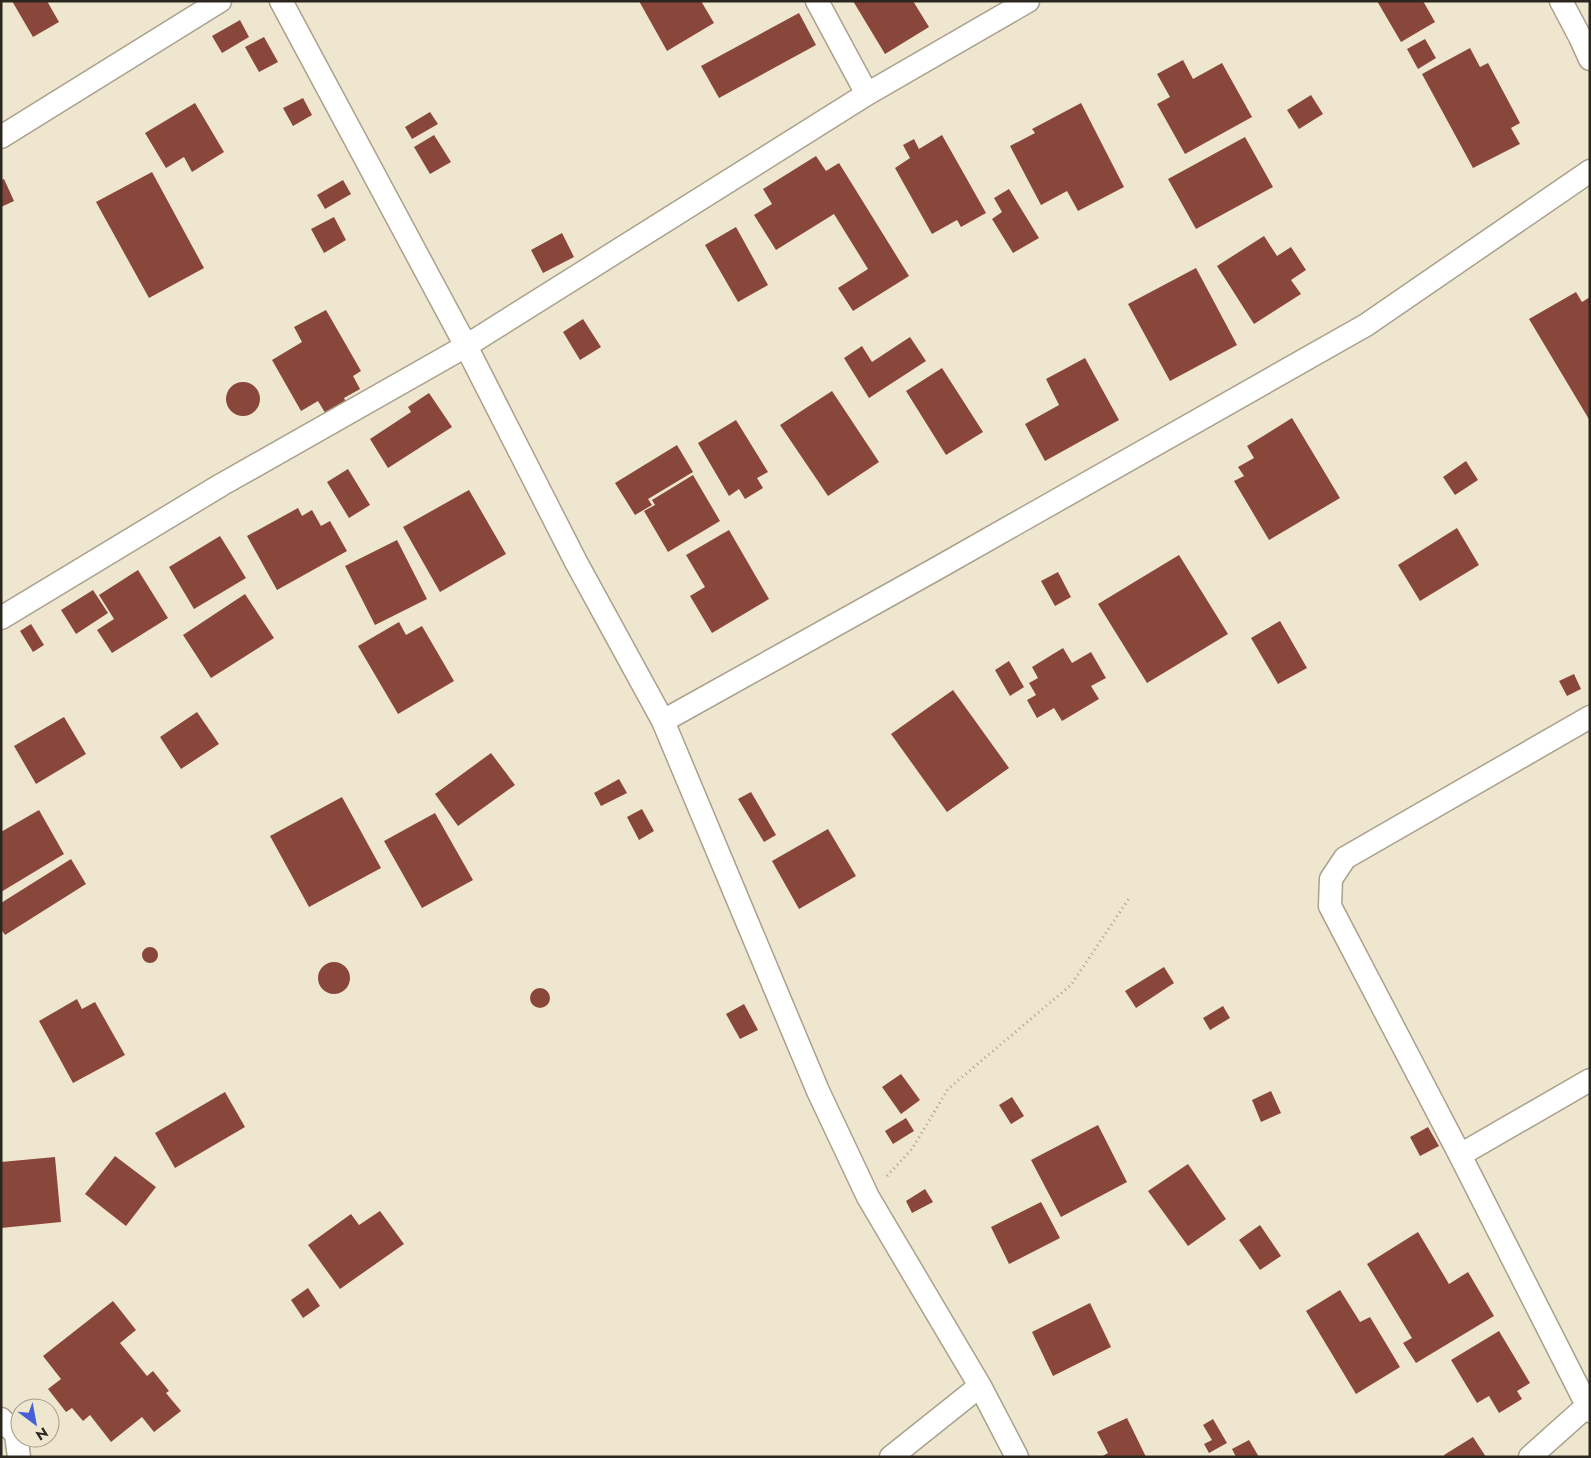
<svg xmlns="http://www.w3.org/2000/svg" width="1591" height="1458" font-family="Jost,sans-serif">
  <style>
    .building { fill: #89473c }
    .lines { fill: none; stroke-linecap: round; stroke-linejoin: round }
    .street-casing { stroke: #aaa18c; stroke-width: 25 }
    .path { stroke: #a8a18f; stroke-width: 3; stroke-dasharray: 1 4; stroke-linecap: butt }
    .street { stroke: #fff; stroke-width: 22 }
  </style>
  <rect width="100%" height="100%" fill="#efe6cf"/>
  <path class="building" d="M 12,1 L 47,1 L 59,22 L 33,37 Z
    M 639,1 L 701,1 L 714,23 L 667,51 Z
    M 853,1 L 913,1 L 929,27 L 885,54 Z
    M 1377,1 L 1423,1 L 1435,22 L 1401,42 Z
    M 799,13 L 816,45 L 719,98 L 701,66 Z
    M 240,20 L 249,37 L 222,53 L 212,36 Z
    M 264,37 L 278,62 L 259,72 L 245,47 Z
    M 1425,39 L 1436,58 L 1418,69 L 1407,49 Z
    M 1470,48 L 1480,67 L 1488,63 L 1520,123 L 1511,128 L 1520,144 L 1473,168 L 1422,74 Z
    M 1183,60 L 1193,79 L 1222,63 L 1252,117 L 1185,154 L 1157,104 L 1170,97 L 1157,74 Z
    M 1311,95 L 1323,114 L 1299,129 L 1287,110 Z
    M 303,98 L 312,115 L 293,126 L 283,108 Z
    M 195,103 L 224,152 L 192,172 L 184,157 L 166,168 L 145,133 Z
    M 1081,103 L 1124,187 L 1078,211 L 1067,191 L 1041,205 L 1010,146 L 1035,133 L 1032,129 Z
    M 430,112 L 438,124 L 412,139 L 405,127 Z
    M 434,135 L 451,162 L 430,174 L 414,147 Z
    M 942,135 L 986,213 L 961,227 L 957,220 L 932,234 L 895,168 L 910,158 L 903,145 L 914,139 L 919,149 Z
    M 1245,137 L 1273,187 L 1196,229 L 1168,179 Z
    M 816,156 L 826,171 L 839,163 L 909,276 L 853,311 L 838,288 L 868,269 L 834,214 L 776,250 L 754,215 L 772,204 L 763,189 Z
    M 152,172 L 204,268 L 149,298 L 96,202 Z
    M 4,179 L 14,201 L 1,207 L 1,180 Z
    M 343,180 L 351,194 L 325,209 L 317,195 Z
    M 1009,189 L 1039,238 L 1013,253 L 992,219 L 1002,212 L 994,198 Z
    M 334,217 L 346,240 L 324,253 L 311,229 Z
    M 736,227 L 768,285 L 738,302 L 705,245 Z
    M 562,233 L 574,257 L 543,273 L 531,250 Z
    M 1264,236 L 1277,256 L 1291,247 L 1306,270 L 1291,280 L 1301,294 L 1254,324 L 1217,266 Z
    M 1196,268 L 1237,345 L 1170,381 L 1128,304 Z
    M 1576,292 L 1582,302 L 1590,297 L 1590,421 L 1529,319 Z
    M 326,310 L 361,371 L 353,376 L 360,389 L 344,398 L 347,404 L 327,416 L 318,401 L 301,411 L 272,360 L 302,342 L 294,327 Z
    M 583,319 L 601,347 L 580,360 L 563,332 Z
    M 910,337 L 926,361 L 869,398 L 844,358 L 862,346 L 872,362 Z
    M 1085,358 L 1119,420 L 1045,461 L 1025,424 L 1059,405 L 1046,379 Z
    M 942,368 L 983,432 L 946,455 L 906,391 Z
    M226 399a17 17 0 1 1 34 0a17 17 0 1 1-34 0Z
    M 832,391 L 879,462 L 828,496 L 780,425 Z
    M 429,393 L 452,427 L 388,468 L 370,439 L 411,412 L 408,407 Z
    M 1292,418 L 1340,498 L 1269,540 L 1234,481 L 1244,476 L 1238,467 L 1254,458 L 1247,446 Z
    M 736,420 L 768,472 L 757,478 L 763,488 L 745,499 L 739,489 L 729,496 L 698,443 Z
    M 677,445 L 693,472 L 648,499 L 652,505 L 635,515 L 615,483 Z
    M 1466,461 L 1478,480 L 1455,495 L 1443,477 Z
    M 348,469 L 370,505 L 349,518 L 327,482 Z
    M 693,475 L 720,521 L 668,552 L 644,511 L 655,505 L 652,500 Z
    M 469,490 L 506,554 L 440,592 L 403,527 Z
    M 298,508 L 302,516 L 312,510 L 321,526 L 330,521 L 347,551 L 277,590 L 247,536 Z
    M 1457,528 L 1479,565 L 1420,601 L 1398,565 Z
    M 729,530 L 769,599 L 712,633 L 690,596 L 705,587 L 686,555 Z
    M 220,536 L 246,578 L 194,609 L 169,567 Z
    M 397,540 L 427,599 L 375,625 L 345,566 Z
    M 1179,555 L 1228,634 L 1147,683 L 1098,604 Z
    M 138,570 L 168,618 L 112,653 L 97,630 L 114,619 L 99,595 Z
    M 1058,572 L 1071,597 L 1055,606 L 1041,581 Z
    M 93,590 L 108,613 L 76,634 L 61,610 Z
    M 245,594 L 274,638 L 211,678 L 183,635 Z
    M 1280,621 L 1307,668 L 1278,684 L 1251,638 Z
    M 399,622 L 406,635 L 422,626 L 454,681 L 398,714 L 358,646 Z
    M 31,624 L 44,645 L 33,652 L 20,631 Z
    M 1063,648 L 1072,663 L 1091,652 L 1106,678 L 1091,686 L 1099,699 L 1062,721 L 1054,708 L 1037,718 L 1027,700 L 1036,695 L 1029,683 L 1038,678 L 1032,667 Z
    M 1009,661 L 1024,687 L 1010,696 L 995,670 Z
    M 1574,674 L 1581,689 L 1567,696 L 1559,681 Z
    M 953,690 L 1009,768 L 947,812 L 891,734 Z
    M 197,712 L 219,744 L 181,769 L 160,737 Z
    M 64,717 L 86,754 L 36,784 L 14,746 Z
    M 491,753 L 515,785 L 458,826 L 435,794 Z
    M 619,779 L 627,793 L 601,806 L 594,793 Z
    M 751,792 L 776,835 L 764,842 L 738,799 Z
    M 342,797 L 381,868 L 309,907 L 270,836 Z
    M 642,809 L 654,831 L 639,840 L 627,817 Z
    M 39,810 L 64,854 L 1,892 L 1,832 Z
    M 435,813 L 473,880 L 422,908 L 384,841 Z
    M 828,829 L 856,876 L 799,909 L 772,861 Z
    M 71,859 L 86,884 L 5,935 L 1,929 L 1,903 Z
    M142 955a8 8 0 1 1 16 0a8 8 0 1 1-16 0Z
    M318 978a16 16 0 1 1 32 0a16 16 0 1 1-32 0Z
    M 1164,967 L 1174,983 L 1136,1008 L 1125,991 Z
    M530 998a10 10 0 1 1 20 0a10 10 0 1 1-20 0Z
    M 77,999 L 82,1009 L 95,1002 L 125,1055 L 73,1083 L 39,1021 Z
    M 744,1004 L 758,1030 L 740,1039 L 726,1014 Z
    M 1223,1006 L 1230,1018 L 1210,1030 L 1203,1018 Z
    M 901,1074 L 920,1100 L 901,1114 L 882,1087 Z
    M 1271,1091 L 1281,1113 L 1261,1122 L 1252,1100 Z
    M 225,1092 L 245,1127 L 175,1168 L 155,1133 Z
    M 1012,1097 L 1024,1116 L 1011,1124 L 999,1105 Z
    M 906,1118 L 914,1131 L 893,1144 L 885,1131 Z
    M 1098,1125 L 1127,1182 L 1061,1217 L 1031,1160 Z
    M 1428,1127 L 1439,1146 L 1420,1156 L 1410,1137 Z
    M 115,1156 L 156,1187 L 126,1226 L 85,1194 Z
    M 55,1157 L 61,1222 L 1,1228 L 1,1162 Z
    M 1188,1164 L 1226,1219 L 1188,1246 L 1148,1191 Z
    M 925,1189 L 933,1202 L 912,1213 L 906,1201 Z
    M 1041,1202 L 1060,1238 L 1009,1264 L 991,1227 Z
    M 380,1211 L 404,1244 L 340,1289 L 308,1245 L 351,1214 L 359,1225 Z
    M 1260,1225 L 1281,1256 L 1260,1270 L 1239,1240 Z
    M 1418,1232 L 1449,1284 L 1468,1272 L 1494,1316 L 1416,1363 L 1403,1343 L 1412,1338 L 1367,1264 Z
    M 308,1288 L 320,1306 L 303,1318 L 291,1300 Z
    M 1340,1290 L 1360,1322 L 1370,1317 L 1400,1367 L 1356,1394 L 1306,1311 Z
    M 113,1301 L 136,1330 L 120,1343 L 147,1376 L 153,1371 L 169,1391 L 166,1393 L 181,1411 L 154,1432 L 142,1417 L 111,1442 L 90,1415 L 83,1421 L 72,1408 L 66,1412 L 48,1389 L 61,1379 L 43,1356 Z
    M 1090,1303 L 1111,1347 L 1053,1376 L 1032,1332 Z
    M 1499,1331 L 1530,1383 L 1517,1391 L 1522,1399 L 1499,1413 L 1489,1396 L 1477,1403 L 1451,1360 Z
    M 1127,1418 L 1146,1457 L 1101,1457 L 1108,1453 L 1097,1432 Z
    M 1213,1419 L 1227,1443 L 1209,1453 L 1204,1444 L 1212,1440 L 1203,1425 Z
    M 1473,1437 L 1486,1457 L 1445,1457 L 1444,1455 Z
    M 1249,1440 L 1259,1457 L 1236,1457 L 1232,1449 Z"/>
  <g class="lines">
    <g class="street-casing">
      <path id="street" d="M 281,1 L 466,346 L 576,562 L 663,721 L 818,1091 L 868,1197 L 980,1386 L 1017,1457
        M 817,1 L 867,94
        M 1561,1 L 1580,37 L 1590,59
        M 1,137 L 220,1
        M 1,618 L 221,485 L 466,346 L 867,94 L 1028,1
        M 1590,717 L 1345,858 L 1331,879 L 1330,906 L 1460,1155 L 1590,1411
        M 663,721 L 934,570 L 1366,325 L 1590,171
        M 1460,1155 L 1590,1080
        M 1,1419 L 16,1434 L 19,1457
        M 891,1457 L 980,1386
        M 1530,1457 L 1587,1406"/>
    </g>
    <path class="path" d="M 887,1176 L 912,1149 L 948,1089 L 1071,985 L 1130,897"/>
    <use href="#street" class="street"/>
  </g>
  <rect width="1591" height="1458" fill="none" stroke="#2b271f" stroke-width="5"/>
  <g transform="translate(35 1423) rotate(148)"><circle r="24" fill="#efe6cf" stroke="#a19a89"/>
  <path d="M0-4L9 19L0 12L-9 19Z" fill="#4560d4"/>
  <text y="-8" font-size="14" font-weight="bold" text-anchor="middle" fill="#2b271f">N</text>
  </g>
</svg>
